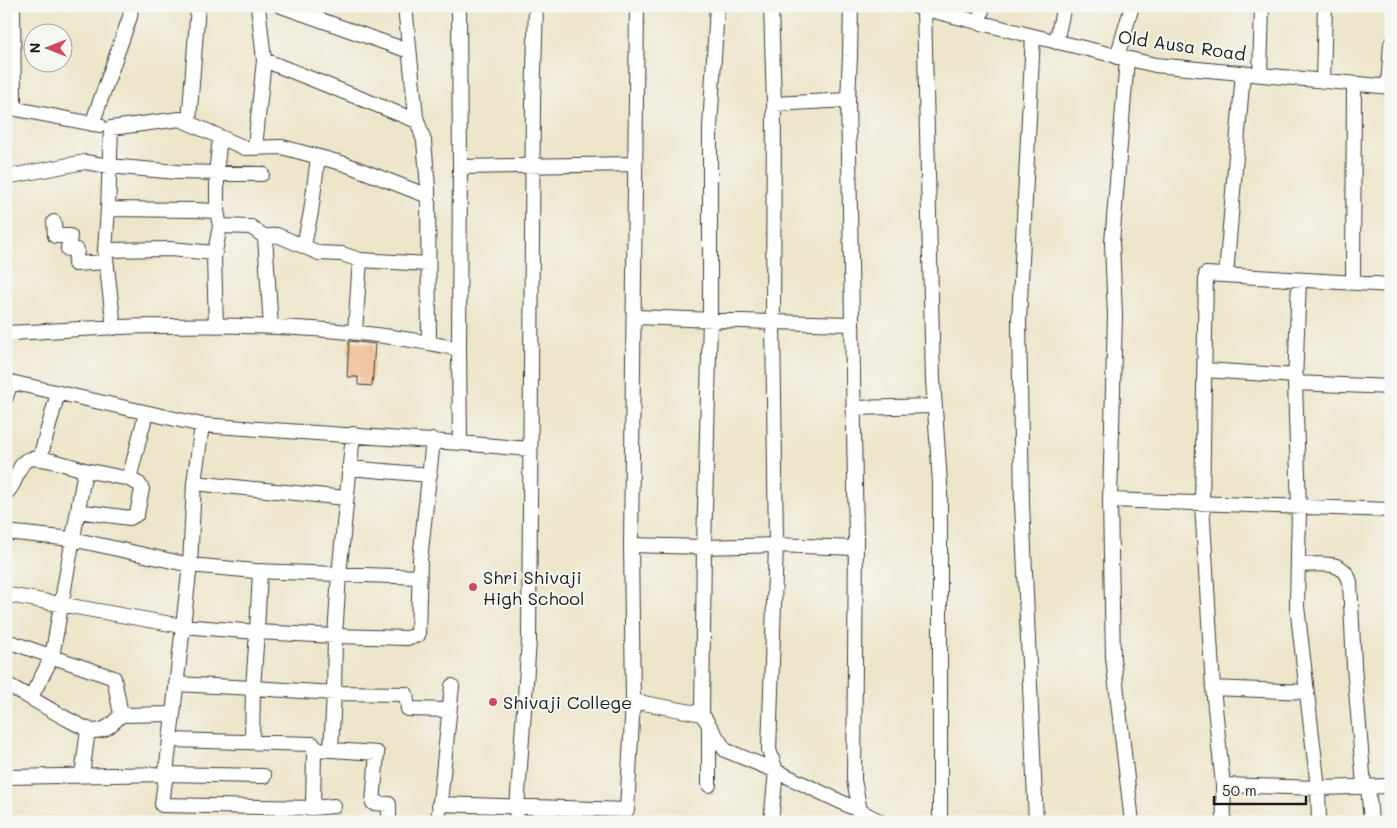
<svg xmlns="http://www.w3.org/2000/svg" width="1397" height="828" font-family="Mali,sans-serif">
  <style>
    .building { fill: #eeb07e }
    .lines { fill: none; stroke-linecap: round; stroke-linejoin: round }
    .minor-casing { stroke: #3b3a36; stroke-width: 16 }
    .minor { stroke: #fff; stroke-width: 14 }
    .poi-dot { fill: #d1495b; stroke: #f6f6f2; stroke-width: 2 }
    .labels { text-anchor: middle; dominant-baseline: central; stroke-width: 4; stroke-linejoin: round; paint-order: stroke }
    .street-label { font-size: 18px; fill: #1c1c1c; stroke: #f6f6f2 }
    .poi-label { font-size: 18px; fill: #1c1c1c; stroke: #f6f6f2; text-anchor: start }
  </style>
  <rect width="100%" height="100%" fill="#f6f6f2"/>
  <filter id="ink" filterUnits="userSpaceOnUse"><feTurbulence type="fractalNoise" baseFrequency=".02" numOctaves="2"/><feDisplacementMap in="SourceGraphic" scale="10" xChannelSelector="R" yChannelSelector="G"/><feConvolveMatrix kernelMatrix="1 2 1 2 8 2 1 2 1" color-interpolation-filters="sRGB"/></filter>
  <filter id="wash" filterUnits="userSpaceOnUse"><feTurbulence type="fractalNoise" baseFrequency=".0096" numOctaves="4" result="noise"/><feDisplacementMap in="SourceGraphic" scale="20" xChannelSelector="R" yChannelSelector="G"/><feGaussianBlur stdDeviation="1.12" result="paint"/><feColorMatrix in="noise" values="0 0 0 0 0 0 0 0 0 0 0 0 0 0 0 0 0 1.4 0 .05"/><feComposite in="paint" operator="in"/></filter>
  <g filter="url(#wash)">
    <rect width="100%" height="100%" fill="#ede5c9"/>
    <g id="blocks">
      <path class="building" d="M 349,341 L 375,344 L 372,386 L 358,385 L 358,377 L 347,377 Z"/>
    </g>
  </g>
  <g filter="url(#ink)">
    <use href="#blocks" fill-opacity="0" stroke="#3b3a36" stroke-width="1"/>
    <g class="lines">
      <g class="minor-casing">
        <path id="minor" d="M 13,6 L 14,108
          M 281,6 L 409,51
          M 405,6 L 416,117 L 424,141 L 428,187 L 429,343 L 459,349
          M 459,6 L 460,167 L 635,164
          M 637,6 L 631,545 L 704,547 L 702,714
          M 717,6 L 710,128 L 710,319 L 704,547 L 776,545 L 769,750 L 776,771 L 860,811
          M 771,6 L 774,104 L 848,100
          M 851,6 L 850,56 L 848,100 L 856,539 L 854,780 L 860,811 L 881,822
          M 914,6 L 1033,36 L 1155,65 L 1391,87
          M 924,9 L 933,380 L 940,483 L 940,822
          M 979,23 L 983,6
          M 1033,36 L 1019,321 L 1022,504 L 1036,822
          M 1056,42 L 1064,6
          M 1117,57 L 1132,6
          M 1127,59 L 1112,243 L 1115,315 L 1110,500 L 1391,510
          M 264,60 L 417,121
          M 1260,75 L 1262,6
          M 1323,81 L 1325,6
          M 1388,87 L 1391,44
          M 774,104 L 773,322 L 852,324
          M 6,107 L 99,125
          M 189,122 L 198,6
          M 92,124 L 130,17 L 131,6
          M 255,147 L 264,60 L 258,6
          M 460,167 L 459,349 L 460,443 L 529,449
          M 6,177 L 85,162 L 109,166 L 177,172 L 262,174
          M 217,211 L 194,210 L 108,209 L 111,128 L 180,119 L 245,148 L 282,147 L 345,164 L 428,196
          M 54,222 L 55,236 L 70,236 L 68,249 L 77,250 L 75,264 L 106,262
          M 220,226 L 251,227 L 265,237 L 277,235 L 319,253 L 342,254 L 360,260 L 355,332
          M 265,237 L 271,327
          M 304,245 L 311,212 L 318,157
          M 105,250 L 108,209
          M 360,260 L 428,264
          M 1226,275 L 1243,73
          M 1299,280 L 1295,383 L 1391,387
          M 1353,283 L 1354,84
          M 635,317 L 773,322 L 776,545 L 856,548
          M 216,326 L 214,257 L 220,226 L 217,211 L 217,165 L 220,137
          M 114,328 L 105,250 L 170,249 L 215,253
          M 6,333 C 58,331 110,326 162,326 C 251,324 341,327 429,343
          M 1205,370 L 1296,376
          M 6,381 L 202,425
          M 1295,383 L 1299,508 L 1297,606 L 1318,788 L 1391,786
          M 6,397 L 11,382
          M 853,408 L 935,406
          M 40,458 L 58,393
          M 349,468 L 430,475
          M 85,470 L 129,479
          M 6,493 C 16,485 16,471 24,462 C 34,452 72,467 85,470 L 52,657 L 31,697
          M 346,498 L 194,483 L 202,425 L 460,443
          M 1110,500 L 1113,658 L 1132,822
          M 77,511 L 130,518 L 137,514 L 142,489 L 139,484 L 129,479 L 146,413
          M 6,532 L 72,539 L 190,565 L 255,571 L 420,577
          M 631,545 L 633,701 L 702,714 L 725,750 L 776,771 L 771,822
          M 1298,565 C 1319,565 1343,558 1350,582 L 1354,666 L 1364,786
          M 9,595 L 182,626 L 257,632 L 260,571
          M 10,642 L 114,678 L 121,715
          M 6,684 C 22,692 83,731 95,731 C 107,731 114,722 121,715 L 173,714
          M 176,684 L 253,688 L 257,632 L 335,636 L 339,575 L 353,434
          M 1213,688 L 1223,785 L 1224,822
          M 1307,692 L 1213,688 L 1202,504 L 1206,274 L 1391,285
          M 709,725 L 709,785
          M 170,740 L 190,565 L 194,483
          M 252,742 L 253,688 L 334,693 L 335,636 L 407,638 L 418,635 L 420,560 L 433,440
          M 331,750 L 334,693 L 406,694 L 408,709 L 449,710
          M 82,776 L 88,729
          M 6,777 L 166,774 L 264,776
          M 1223,785 L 1318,788 L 1319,822
          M 1368,786 L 1371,822
          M 439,804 L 627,810 L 633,701
          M 334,806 L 313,808 L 314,752 L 317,749 L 377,753 L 373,803 L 389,804 L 389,822
          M 313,808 L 162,805 L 170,740 L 313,744 L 314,752
          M 438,822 L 452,686
          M 516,822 L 529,641 L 533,103 L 536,6"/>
      </g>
      <use href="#minor" class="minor"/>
    </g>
  </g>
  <g class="poi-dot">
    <circle cx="473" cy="587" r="5"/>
    <circle cx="493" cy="702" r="5"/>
  </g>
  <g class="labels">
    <g class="street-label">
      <text transform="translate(1182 45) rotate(8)">Old Ausa Road</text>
    </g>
    <g class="poi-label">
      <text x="483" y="577">Shri Shivaji<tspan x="483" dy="21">High School</tspan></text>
      <text x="503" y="702">Shivaji College</text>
    </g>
  </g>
  <rect width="1397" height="828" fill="none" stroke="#f6f6f2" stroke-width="25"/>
  <g transform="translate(48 48) rotate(270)"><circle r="24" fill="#f6f6f2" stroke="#9f9f9c"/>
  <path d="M0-4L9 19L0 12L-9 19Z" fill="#d1495b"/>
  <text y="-8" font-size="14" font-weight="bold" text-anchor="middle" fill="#1c1c1c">N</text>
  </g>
  <path d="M1214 796v8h92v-8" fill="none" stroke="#1c1c1c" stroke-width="2.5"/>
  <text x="1222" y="796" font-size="15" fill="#1c1c1c" stroke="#f6f6f2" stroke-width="4" paint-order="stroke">50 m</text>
</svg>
